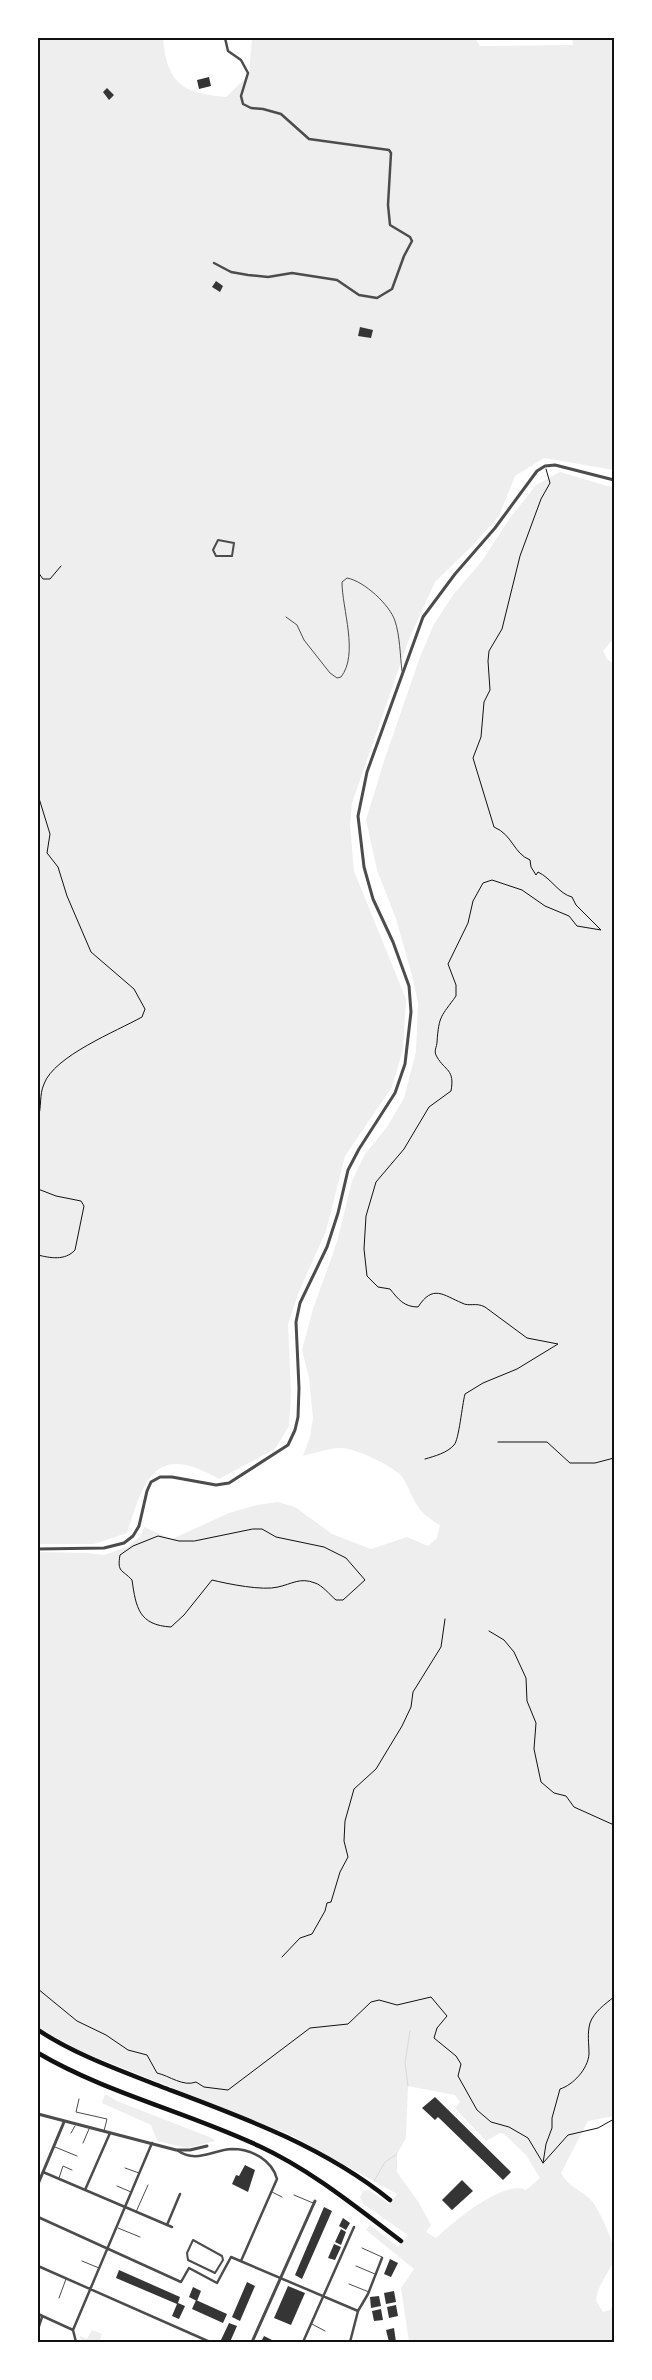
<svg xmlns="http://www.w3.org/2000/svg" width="652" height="2380" font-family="Commissioner,sans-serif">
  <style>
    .green { fill: #eee; fill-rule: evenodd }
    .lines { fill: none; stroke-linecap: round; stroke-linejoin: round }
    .stream { stroke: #d9d9d9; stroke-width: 1 }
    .building { fill: #353535 }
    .path { stroke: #111; stroke-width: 1 }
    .service { stroke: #4c4c4c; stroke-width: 1 }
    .pedestrian { stroke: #4c4c4c; stroke-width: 2 }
    .minor { stroke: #4c4c4c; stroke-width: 2.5 }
    .tertiary { stroke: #4c4c4c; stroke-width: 3 }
    .trunk { stroke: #111; stroke-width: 4.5 }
    .neatline { fill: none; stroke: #111; stroke-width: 2 }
  </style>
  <rect width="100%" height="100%" fill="#fff"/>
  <path class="green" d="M 38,38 L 163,38 C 167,84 182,93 226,97 L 249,75 L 252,38 L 475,38 L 480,46 L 573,45 L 572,38 L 614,38 L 614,470 L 544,458 L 515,476 L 499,516 L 472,546 L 435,582 L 409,639 L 352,803 L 350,825 L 354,871 L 406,999 L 403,1049 L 392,1087 L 345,1156 L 326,1231 L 298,1294 L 288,1324 L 291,1394 L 289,1426 L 275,1449 L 219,1479 C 154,1442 145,1479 127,1533 L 94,1544 L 38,1544 Z
    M 560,472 L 614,488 L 614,638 L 603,651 L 607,659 L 614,664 L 614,2116 L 588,2121 L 561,2173 C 568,2187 582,2190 592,2201 C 599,2210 618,2248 614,2259 C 609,2275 598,2282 596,2301 L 603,2312 L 610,2310 L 614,2302 L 614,2342 L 409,2342 L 401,2288 L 414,2269 L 366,2230 L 370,2225 L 398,2247 L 408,2235 L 363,2204 L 360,2197 L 363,2191 L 369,2190 L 389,2204 L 397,2194 L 291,2135 L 80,2051 L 38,2027 L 38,1552 L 87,1553 L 104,1555 L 127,1547 L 141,1536 L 144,1527 L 172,1539 L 229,1513 L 257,1505 L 278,1502 L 295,1507 L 332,1534 L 371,1549 L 407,1537 L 428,1546 L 437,1538 L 440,1525 C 414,1510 417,1503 403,1478 C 396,1467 355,1448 341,1448 C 329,1448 315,1453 303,1456 L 310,1437 L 313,1418 L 309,1378 L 302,1350 L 313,1309 L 337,1242 L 352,1181 L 365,1154 L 387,1127 L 404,1098 L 416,1052 L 418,1003 L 413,979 L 396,919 L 377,870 L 366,820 L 384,761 L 420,657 L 434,624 L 453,595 L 482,561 L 510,518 L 536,485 ZM 408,2086 L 455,2095 L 460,2102 L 455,2108 L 486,2141 L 500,2133 L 504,2134 L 526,2155 L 540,2178 L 526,2190 C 504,2179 453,2222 436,2238 L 426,2232 L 431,2225 L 419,2203 L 397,2172 L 397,2154 L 406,2138 Z
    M 105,2094 L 117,2101 L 212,2138 L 215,2141 L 187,2148 L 157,2141 L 151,2125 L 102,2103 Z
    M 92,2330 L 102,2334 L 99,2342 L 81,2342 L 80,2336 L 87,2339 Z"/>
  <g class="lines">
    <path class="stream" d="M 408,2086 L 405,2063 L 410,2031
      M 374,2181 L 385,2162 L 397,2154"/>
  </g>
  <path class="building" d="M 209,77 L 211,86 L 199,89 L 197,80 Z
    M 107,88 L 114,95 L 109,100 L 103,92 Z
    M 216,281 L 223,286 L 220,292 L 212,287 Z
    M 360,327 L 373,330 L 371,338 L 358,336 Z
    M 435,2097 L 511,2172 L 503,2180 L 438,2117 L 435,2120 L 422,2108 Z
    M 245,2165 L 255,2170 L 248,2192 L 232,2184 L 236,2175 L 239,2176 Z
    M 462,2180 L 473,2191 L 452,2210 L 442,2200 Z
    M 324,2207 L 332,2211 L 302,2279 L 295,2275 Z
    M 343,2218 L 350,2223 L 346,2230 L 339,2226 Z
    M 341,2229 L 346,2232 L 341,2245 L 335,2242 Z
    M 334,2244 L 341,2247 L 335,2260 L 328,2258 Z
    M 390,2259 L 398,2263 L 391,2277 L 384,2274 Z
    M 119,2270 L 180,2297 L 178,2303 L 185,2306 L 179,2319 L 172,2316 L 177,2304 L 116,2278 Z
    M 247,2282 L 255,2286 L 240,2321 L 232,2317 Z
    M 288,2286 L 305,2293 L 291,2325 L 274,2318 Z
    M 193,2287 L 201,2291 L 197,2301 L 189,2297 Z
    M 394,2291 L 396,2302 L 386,2304 L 384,2293 Z
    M 379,2296 L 381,2306 L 371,2308 L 370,2297 Z
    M 196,2300 L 227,2314 L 223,2323 L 192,2309 Z
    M 396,2305 L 398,2316 L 389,2318 L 387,2307 Z
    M 381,2309 L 383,2320 L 374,2321 L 372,2311 Z
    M 229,2323 L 237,2326 L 230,2342 L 220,2342 Z
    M 394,2328 L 396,2342 L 389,2342 L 386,2330 Z
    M 264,2336 L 274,2341 L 273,2342 L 261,2342 Z"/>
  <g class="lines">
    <path class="path" d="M 38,572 L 43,579 L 50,579 L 61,566
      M 38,795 L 50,834 L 47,853 L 58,867 L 67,896 L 91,952 L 134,989 L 145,1009 L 142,1017 C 117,1031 54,1056 44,1084 C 39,1095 42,1107 38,1118
      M 38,1189 L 56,1196 L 81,1201 L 84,1206 L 75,1250 C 65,1261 50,1258 38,1255
      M 498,1442 L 547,1442 L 570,1463 L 595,1463 L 614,1458
      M 425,1459 C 435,1456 447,1453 454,1445 C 459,1440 462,1405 465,1394 L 483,1383 L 517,1369 L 558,1344 L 527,1338 L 485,1307 C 476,1302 469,1307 462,1303 C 443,1295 433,1284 418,1307 C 404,1307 398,1299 390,1289 L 378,1287 L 367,1276 L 364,1249 L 366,1216 L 376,1182 L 404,1149 L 429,1107 L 451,1091 C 455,1069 445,1071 437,1057 C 433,1051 437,1047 437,1042 C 439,1015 441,1017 456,996 L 456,985 L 448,964 L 468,923 L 473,901 L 483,883 L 492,880 L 522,890 L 545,906 L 569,916 L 577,926 L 601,930 L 576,905 L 572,897 C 559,894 551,878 538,872 L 536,875 L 531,867 L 530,860 C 513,853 513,835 494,827 L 473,758 L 481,737 L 484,702 L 490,690 L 488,661 L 489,651 L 502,629 L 520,556 L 541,499 L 550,483 L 546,469
      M 253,1529 L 262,1529 L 276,1537 L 324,1547 L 346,1558 L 365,1580 L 343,1600 L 336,1600 C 330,1595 322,1585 315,1583 C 300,1577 292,1584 278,1587 C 263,1591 228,1584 212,1580 L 184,1615 L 171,1627 C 139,1625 136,1608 132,1580 C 122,1569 117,1573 120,1555 L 133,1546 L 158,1536 L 179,1541 L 194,1541 Z
      M 489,1631 L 504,1640 L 514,1652 L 526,1678 L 527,1701 L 536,1723 L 534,1749 L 541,1782 L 554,1793 L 566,1796 L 574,1807 L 614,1825
      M 282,1957 L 300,1938 L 312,1934 L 325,1911 L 327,1903 L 331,1902 L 340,1872 L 348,1857 L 344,1841 L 345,1821 L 354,1789 L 376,1769 L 402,1726 L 411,1707 L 413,1692 L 441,1647 L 445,1619
      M 38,1989 L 77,2021 L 106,2035 L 128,2050 L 147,2055 L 157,2073 C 170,2076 183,2087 196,2082 L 204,2087 L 228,2090 L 310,2028 L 348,2024 L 371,2002 L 379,2000 L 397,2005 L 431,1997 L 447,2016 L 437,2028 L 434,2038 L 456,2056 L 461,2064 L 458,2076 L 477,2110 L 491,2122 L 509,2127 L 528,2138 L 543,2163 L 568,2135 L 598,2128 L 614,2119
      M 543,2163 L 546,2144 L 552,2128 L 552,2118 L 560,2089 C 573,2085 588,2069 589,2054 C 589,2043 587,2034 590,2023 C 594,2012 605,2004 614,1997"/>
    <path class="service" d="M 286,617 L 297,625 L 304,640 L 330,673 L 337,678 L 341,677 C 359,654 342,609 342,582 L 347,578 C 364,581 390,605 395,621 C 400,636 400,655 402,671
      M 79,2099 L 76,2112 L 107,2119 L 104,2131
      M 71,2133 L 75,2126
      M 83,2143 L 89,2129
      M 55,2147 L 77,2156
      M 125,2168 L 139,2173
      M 59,2178 L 63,2166 L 72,2170
      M 117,2186 L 131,2192
      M 272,2192 L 282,2197
      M 294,2195 L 313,2203
      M 136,2212 L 148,2185
      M 118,2228 L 140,2237
      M 362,2248 L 382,2257
      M 82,2261 L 99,2268
      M 356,2266 L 375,2274
      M 349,2284 L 369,2292
      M 59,2298 L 66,2279
      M 312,2324 L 325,2331"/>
    <path class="pedestrian" d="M 218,540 L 234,543 L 232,556 L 216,556 L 213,550 Z
      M 193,2240 L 222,2256 L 223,2260 L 215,2273 L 188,2260 L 187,2253 Z"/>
    <path class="minor" d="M 214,263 L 231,272 L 248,275 L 268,277 L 292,273 L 337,280 L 359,295 L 377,298 L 392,289 L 404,256 L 412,241 L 410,237 L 390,225 L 388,205 L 391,153 L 389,150 L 309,139 L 281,114 L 263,109 L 251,108 L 243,104 L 241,96 L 248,73 L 241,60 L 228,51 L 225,38
      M 177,2150 C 196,2164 212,2150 232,2149 C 252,2149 272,2160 277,2179 L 241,2261
      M 43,2172 L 172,2227
      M 85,2190 L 110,2133
      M 38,2217 L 181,2282 L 189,2268 L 217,2283 L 231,2257 L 358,2311
      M 167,2225 L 180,2194
      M 38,2266 L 210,2342
      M 38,2314 L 73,2330
      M 38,2329 L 42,2317
      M 76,2342 L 73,2330 L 152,2143
      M 303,2342 L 354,2227
      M 350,2342 L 358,2311 L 368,2294 L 382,2258"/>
    <path class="tertiary" d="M 38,1549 L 104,1548 L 124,1543 L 133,1536 L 139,1526 L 147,1491 L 151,1482 L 160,1477 L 172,1477 L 216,1485 L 229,1483 L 288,1445 L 295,1430 L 298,1417 L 299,1388 L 296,1322 L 300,1303 L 327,1247 L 338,1213 L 348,1170 L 359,1149 L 395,1093 L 405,1064 L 411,1012 L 409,986 L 393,942 L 373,899 L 364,867 L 358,816 L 367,772 L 423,617 L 455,574 L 495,528 L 537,471 L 545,466 L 555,465 L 614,480
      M 38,2114 L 176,2150 L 190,2150 L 207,2146
      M 38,2184 L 64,2122
      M 252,2342 L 315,2201"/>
    <path class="trunk" d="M 38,2030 C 76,2055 119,2070 162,2087 C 242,2117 323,2146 390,2200
      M 38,2053 C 106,2093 187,2112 259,2146 C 311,2170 356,2207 401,2241"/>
  </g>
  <rect width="652" height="2380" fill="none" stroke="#ffffff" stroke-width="78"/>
  <rect x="39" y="39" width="574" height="2302" class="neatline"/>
</svg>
